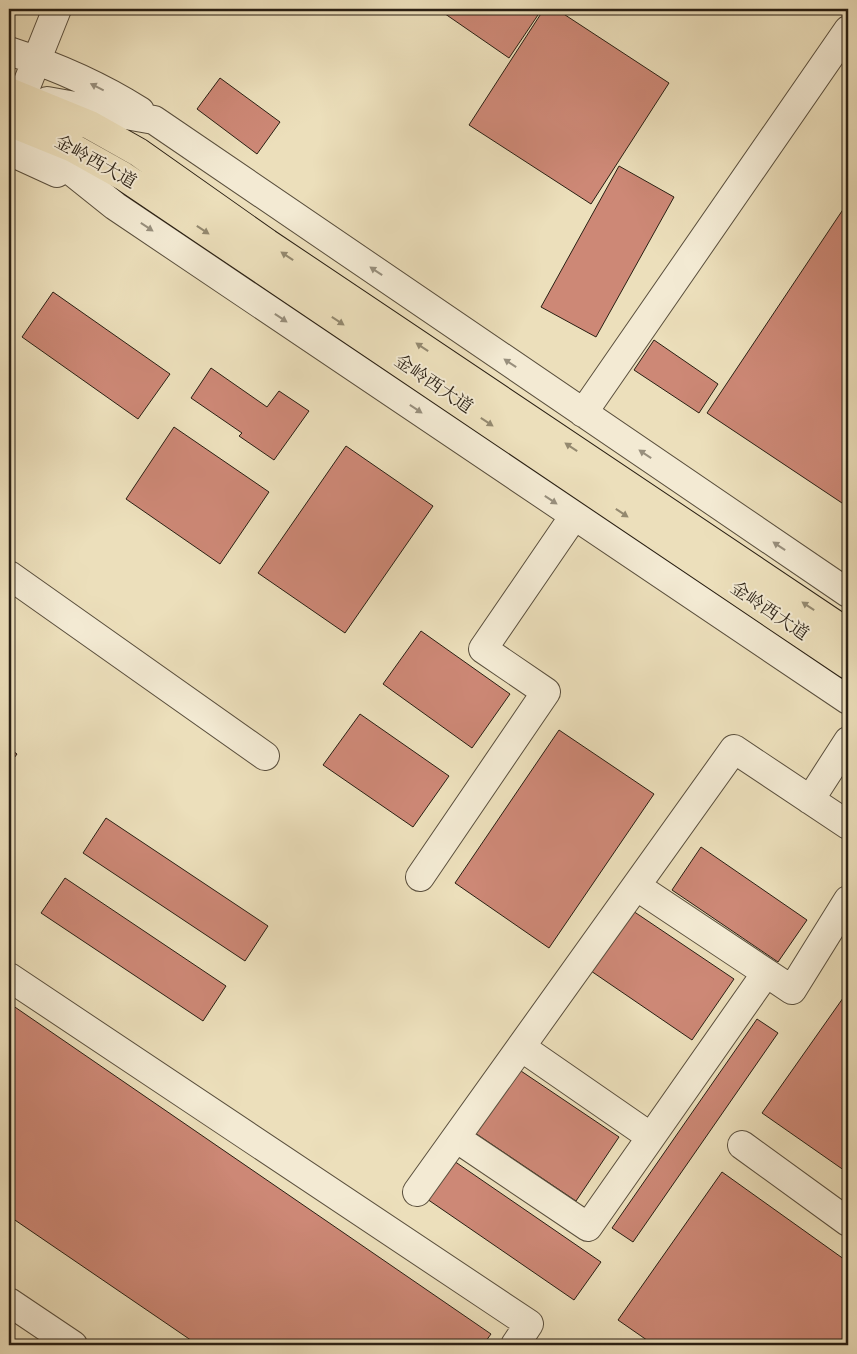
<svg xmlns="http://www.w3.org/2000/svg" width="857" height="1354" font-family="Vollkorn,'Noto Serif SC',serif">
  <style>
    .building { fill: #cd8876; stroke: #291f13 }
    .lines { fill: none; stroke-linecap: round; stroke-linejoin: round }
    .minor-casing { stroke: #5a4f3d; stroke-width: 30 }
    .major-casing { stroke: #291f13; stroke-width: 30 }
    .minor { stroke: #f3ead3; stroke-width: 28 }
    .major { stroke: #ecdfbb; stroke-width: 28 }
    .oneway { fill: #988f7d }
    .oneway2 { fill: #94896f }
    .labels { text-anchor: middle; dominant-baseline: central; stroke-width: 4; stroke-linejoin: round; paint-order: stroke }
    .street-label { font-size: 18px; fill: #291f13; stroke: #f3ead3 }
  </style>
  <rect width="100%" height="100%" fill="#ecdfbb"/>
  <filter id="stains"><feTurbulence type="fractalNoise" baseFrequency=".004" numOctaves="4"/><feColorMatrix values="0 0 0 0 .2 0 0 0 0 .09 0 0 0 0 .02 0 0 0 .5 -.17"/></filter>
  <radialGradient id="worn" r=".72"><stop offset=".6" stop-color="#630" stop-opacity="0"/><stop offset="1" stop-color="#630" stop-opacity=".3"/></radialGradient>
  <path class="building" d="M 438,9 L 542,9 L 509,58 Z
    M 544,9 L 556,9 L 669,83 L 591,204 L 469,125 Z
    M 220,78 L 280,122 L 257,154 L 197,109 Z
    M 619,166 L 674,197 L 596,337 L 541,307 Z
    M 848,202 L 848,507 L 707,413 Z
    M 53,292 L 170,374 L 138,419 L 22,337 Z
    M 654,340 L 718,384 L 699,413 L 634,370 Z
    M 211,368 L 267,407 L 279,391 L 309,411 L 274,460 L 239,436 L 242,433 L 191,398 Z
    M 174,427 L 269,492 L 220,564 L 126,499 Z
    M 346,446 L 433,506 L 345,633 L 258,573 Z
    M 421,631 L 510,694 L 472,748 L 383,684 Z
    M 360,714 L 449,776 L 413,827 L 323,765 Z
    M 559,730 L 654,794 L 549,948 L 455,883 Z
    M 9,748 L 17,754 L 9,765 Z
    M 106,818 L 268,926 L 245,961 L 83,853 Z
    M 701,847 L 807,920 L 778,962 L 672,890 Z
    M 65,878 L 226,986 L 203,1021 L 41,913 Z
    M 633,911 L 734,979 L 692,1040 L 591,971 Z
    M 848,991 L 848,1173 L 762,1113 Z
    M 9,1003 L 491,1334 L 483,1345 L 198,1345 L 9,1216 Z
    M 757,1019 L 778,1033 L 633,1242 L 612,1228 Z
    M 518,1069 L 619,1137 L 576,1201 L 475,1133 Z
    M 454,1161 L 601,1262 L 574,1300 L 427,1199 Z
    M 722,1172 L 848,1262 L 848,1345 L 654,1345 L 618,1320 Z"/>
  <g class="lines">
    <g class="minor-casing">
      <path id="minor" d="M 9,51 C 55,66 99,85 140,111
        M 47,101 L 154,120 L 848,593
        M 13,119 L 57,9
        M 20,130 L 115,206 L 848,700
        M 9,151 L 57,173
        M 583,413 L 848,30
        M 9,575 L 265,756
        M 810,800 L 848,741
        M 420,877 L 546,692 L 483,649 L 574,516
        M 636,886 L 792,990 L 848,900
        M 9,977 L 529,1324 L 515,1345
        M 521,1047 L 651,1137
        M 456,1138 L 588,1227 L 766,973
        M 742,1145 L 848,1222
        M 417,1192 L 734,749 L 848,825
        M 9,1302 L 73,1345"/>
    </g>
    <g class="major-casing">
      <path id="major" d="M 9,92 L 90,125 L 138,152 L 267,243 L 848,633
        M 9,122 L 73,148 L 123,176 L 848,665"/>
    </g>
    <use href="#minor" class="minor"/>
    <use href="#major" class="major"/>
  </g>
  <defs><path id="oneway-solid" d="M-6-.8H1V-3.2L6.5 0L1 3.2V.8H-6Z" transform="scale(1.25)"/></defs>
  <g class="oneway">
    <use href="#oneway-solid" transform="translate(97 87) rotate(-153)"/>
    <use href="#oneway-solid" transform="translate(147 227) rotate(34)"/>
    <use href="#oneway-solid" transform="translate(376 271) rotate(-146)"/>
    <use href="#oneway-solid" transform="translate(281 318) rotate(34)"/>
    <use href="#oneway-solid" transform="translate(510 363) rotate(-146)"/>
    <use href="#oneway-solid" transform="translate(416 409) rotate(34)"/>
    <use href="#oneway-solid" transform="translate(645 454) rotate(-146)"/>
    <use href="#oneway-solid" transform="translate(551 500) rotate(34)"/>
    <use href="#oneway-solid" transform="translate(779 546) rotate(-146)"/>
  </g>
  <g class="oneway2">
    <use href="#oneway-solid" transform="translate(203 230) rotate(34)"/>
    <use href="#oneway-solid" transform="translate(287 256) rotate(-146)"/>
    <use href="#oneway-solid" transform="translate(338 321) rotate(34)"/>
    <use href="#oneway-solid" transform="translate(422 347) rotate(-146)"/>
    <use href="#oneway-solid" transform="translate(487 422) rotate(34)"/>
    <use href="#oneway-solid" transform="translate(571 447) rotate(-146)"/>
    <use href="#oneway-solid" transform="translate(622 513) rotate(34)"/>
    <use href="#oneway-solid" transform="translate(808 606) rotate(-146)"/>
  </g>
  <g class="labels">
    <g class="street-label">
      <text transform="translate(95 163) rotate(29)">金岭西大道</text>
      <text transform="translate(433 385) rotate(34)">金岭西大道</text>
      <text transform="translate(769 612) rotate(34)">金岭西大道</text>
    </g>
  </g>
  <rect width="857" height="1354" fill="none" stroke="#ecdfbb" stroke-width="30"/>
  <rect x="10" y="10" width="837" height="1334" fill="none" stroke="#291f13" stroke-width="2.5"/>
  <rect x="15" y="15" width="827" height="1324" fill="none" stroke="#291f13"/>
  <rect width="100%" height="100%" filter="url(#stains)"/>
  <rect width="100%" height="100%" fill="url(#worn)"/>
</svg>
